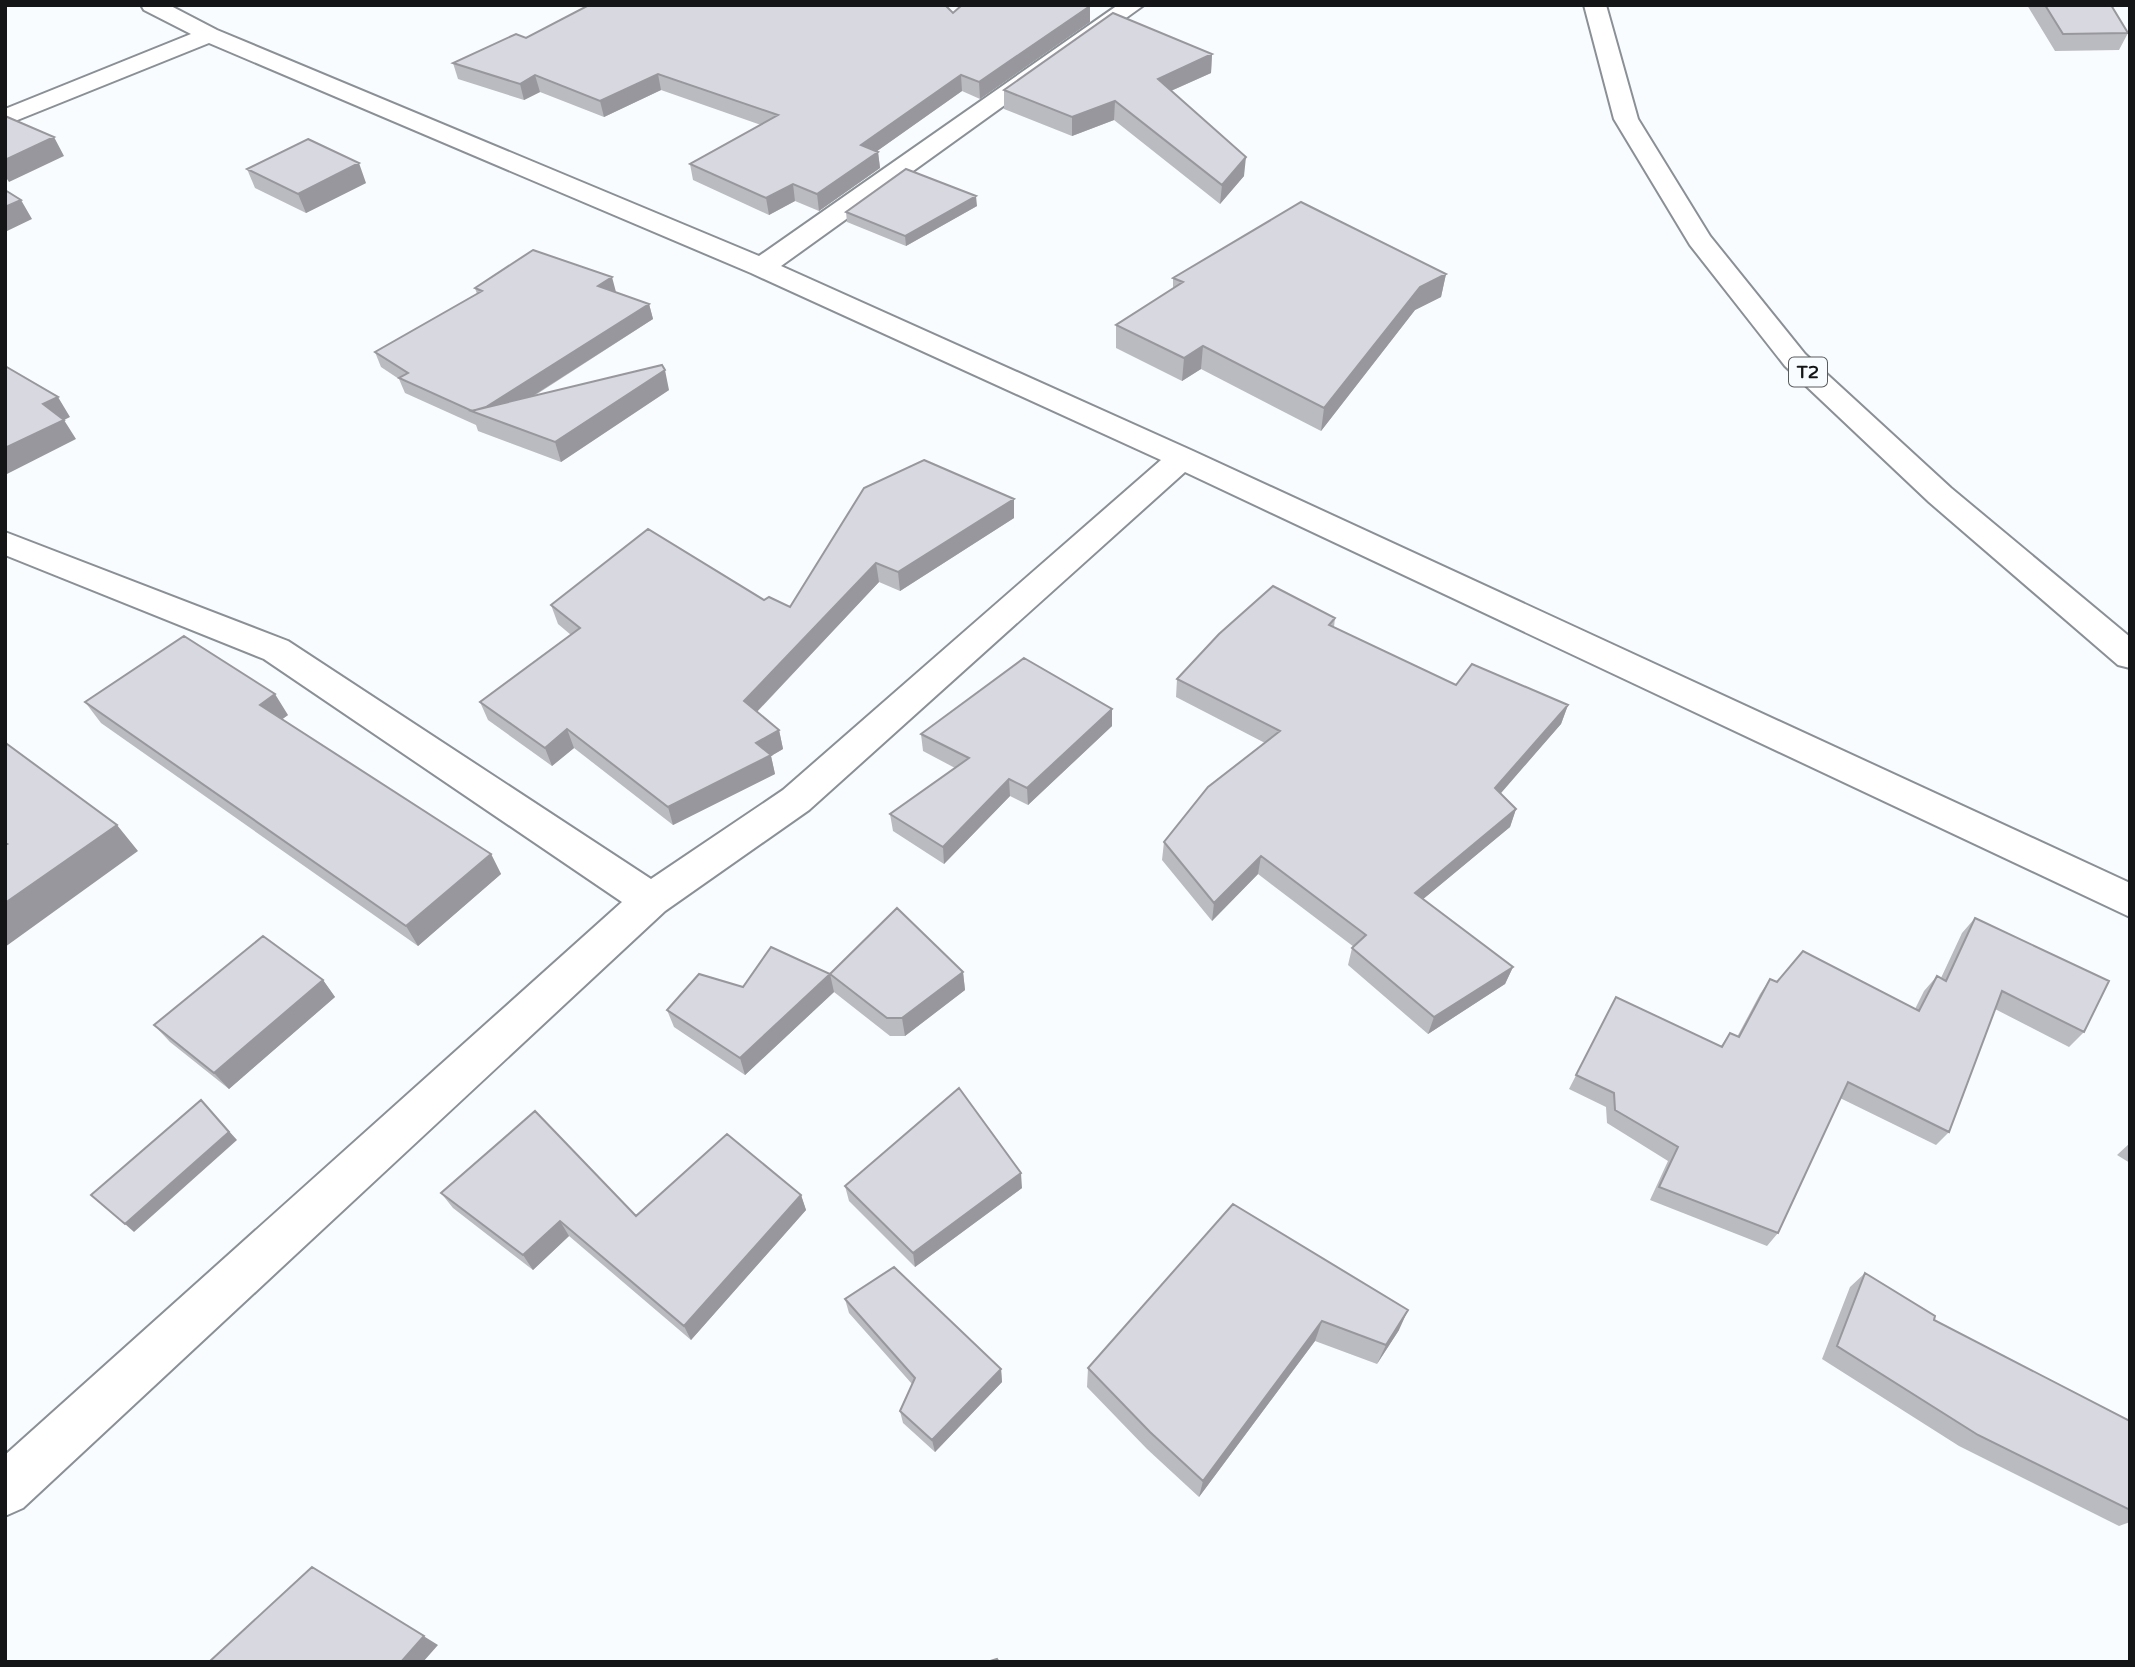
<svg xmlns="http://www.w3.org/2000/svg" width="2135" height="1667" font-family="'Varela Round',sans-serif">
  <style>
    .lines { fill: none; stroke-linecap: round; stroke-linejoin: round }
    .minor-casing { stroke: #8a9096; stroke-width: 4 }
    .trunk-casing { stroke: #8a9096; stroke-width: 4 }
    .minor { fill: #fff; fill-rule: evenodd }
    .trunk { fill: #fff; fill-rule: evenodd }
    .wall { fill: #babac1 }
    .shaded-wall { fill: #97979d }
    .building { fill: #d8d8e0; stroke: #97979d; stroke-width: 2 }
    .labels { text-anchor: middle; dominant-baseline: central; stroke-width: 5; stroke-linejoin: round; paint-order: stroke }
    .shield { fill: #f9fcfe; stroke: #585a5c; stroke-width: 2 }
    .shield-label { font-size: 18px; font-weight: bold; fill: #131517 }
  </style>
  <rect width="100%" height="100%" fill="#f9fcfe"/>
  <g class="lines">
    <g class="minor-casing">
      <path id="minor" d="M 141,5 L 169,5 L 217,30 L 759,256 L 1118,5 L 1144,5 L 781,266 L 1193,451 L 2130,883 L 2130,917 L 1185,472 L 809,810 L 665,911 L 23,1508 L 5,1516 L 5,1455 L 622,902 L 264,659 L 5,555 L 5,532 L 288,641 L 651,879 L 783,790 L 1161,460 L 751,273 L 209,43 L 5,125 L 5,109 L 191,34 L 144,10 Z"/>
    </g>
    <g class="trunk-casing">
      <path id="trunk" d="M 1584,5 L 1606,5 L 1638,119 L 1710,236 L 1805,354 L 1951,488 L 2130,637 L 2130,668 L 2118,665 L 1929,502 L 1785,366 L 1690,245 L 1614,119 Z"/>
    </g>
    <use href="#minor" class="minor"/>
    <use href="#trunk" class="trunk"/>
  </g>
  <path class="wall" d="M 2027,5 L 2111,5 L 2128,33 L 2119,50 L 2055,51 Z
    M 1090,6 L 1090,22 L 980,99 L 962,91 L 877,151 L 878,152 L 880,168 L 819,211 L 795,201 L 769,215 L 693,180 L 690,164 L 761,125 L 661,90 L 604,117 L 540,92 L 524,100 L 458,79 L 453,63 L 526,38 Z
    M 1212,54 L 1211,73 L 1171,91 L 1244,176 L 1220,204 L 1114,120 L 1072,136 L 1004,109 L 1004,90 Z
    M 247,169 L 366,183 L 306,213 L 255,188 Z
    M 977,206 L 906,246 L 847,222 L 846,212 Z
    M 1446,274 L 1441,297 L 1415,310 L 1321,431 L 1201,369 L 1182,381 L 1116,348 L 1116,325 L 1173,289 L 1173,278 Z
    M 475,288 L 616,292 L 649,304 L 653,319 L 534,396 L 669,390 L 561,462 L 478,431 L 476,425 L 405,393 L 399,379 L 381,367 L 375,352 L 477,294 Z
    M 864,488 L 1014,518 L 900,591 L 879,582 L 757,712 L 779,730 L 783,749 L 771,756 L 775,774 L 673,825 L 574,748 L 552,766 L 488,720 L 480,702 L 571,635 L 558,624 L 551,605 L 764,600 L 790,607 Z
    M 1335,618 L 1334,627 L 1456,685 L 1568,705 L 1561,724 L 1500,793 L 1516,809 L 1510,827 L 1423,899 L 1513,967 L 1505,984 L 1428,1034 L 1348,965 L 1352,948 L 1354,947 L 1258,874 L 1212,921 L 1162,860 L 1164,842 L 1265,743 L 1176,697 L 1177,679 Z
    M 85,702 L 288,715 L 282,719 L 491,854 L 501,874 L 418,946 L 101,723 Z
    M 1112,709 L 1112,726 L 1028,805 L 1010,796 L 944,864 L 893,831 L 890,814 L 955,768 L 923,751 L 921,734 Z
    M 1975,918 L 2084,1032 L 2069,1047 L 1995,1009 L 1949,1132 L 1936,1145 L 1840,1098 L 1778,1233 L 1767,1246 L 1650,1200 L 1668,1161 L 1607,1123 L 1606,1107 L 1569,1089 L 1616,997 L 1721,1046 L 1730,1033 L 1737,1037 L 1760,994 L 1770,979 L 1777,982 L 1915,1009 L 1924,991 L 1937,976 L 1941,978 L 1962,933 Z
    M 963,972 L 965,990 L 905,1036 L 890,1036 L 834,992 L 745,1075 L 674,1027 L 667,1010 L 743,987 L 830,974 Z
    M 323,980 L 335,997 L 229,1089 L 170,1042 L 154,1025 Z
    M 2130,1143 L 2130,1163 L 2117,1155 Z
    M 845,1186 L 1022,1188 L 915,1267 L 849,1201 Z
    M 441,1193 L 636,1216 L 801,1195 L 806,1210 L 691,1340 L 569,1236 L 533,1270 L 453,1208 Z
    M 1233,1204 L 1399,1330 L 1377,1364 L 1315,1341 L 1199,1497 L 1147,1449 L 1087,1387 L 1088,1368 Z
    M 1865,1273 L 1934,1320 L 2130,1421 L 2130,1522 L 2119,1526 L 1959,1446 L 1822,1359 L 1850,1287 Z
    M 845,1299 L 1001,1369 L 1002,1382 L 935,1452 L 903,1423 L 900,1411 L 912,1384 L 849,1313 Z"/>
  <path class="shaded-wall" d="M 1090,6 L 1090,22 L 980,99 L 979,82 Z
    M 1212,54 L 1211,73 L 1157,97 L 1158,79 Z
    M 658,74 L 661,90 L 604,117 L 600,101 Z
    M 535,75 L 540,92 L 524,100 L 520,84 Z
    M 961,75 L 962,91 L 863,161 L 861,145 Z
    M 1115,101 L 1114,120 L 1072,136 L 1072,117 Z
    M 54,137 L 64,156 L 9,182 L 5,176 L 5,160 Z
    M 878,152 L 880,168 L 819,211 L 817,194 Z
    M 1246,157 L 1244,176 L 1220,204 L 1222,185 Z
    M 359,163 L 366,183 L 306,213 L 298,194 Z
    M 793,184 L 795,201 L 769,215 L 766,198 Z
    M 976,196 L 977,206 L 906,246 L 905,236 Z
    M 21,200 L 32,219 L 5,232 L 5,207 Z
    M 1446,274 L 1441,297 L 1415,310 L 1321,431 L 1324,408 L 1420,287 Z
    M 612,277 L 616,292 L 598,286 Z
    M 649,304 L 653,319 L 495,420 L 477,413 Z
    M 1203,346 L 1201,369 L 1182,381 L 1184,358 Z
    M 665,370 L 669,390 L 561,462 L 555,442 Z
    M 58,397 L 70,417 L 64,420 L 76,439 L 5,475 L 5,448 L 43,404 Z
    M 1014,499 L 1014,518 L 900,591 L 898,572 Z
    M 876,563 L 879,582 L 749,720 L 744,701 Z
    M 275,694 L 288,715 L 273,726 L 260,705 Z
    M 1568,705 L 1561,724 L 1489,807 L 1495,788 Z
    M 1112,709 L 1112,726 L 1028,805 L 1027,788 Z
    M 567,729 L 574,748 L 552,766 L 545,748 Z
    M 779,730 L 783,749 L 771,756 L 775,774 L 673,825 L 668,807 L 756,743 Z
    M 1009,779 L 1010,796 L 944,864 L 943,847 Z
    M 1516,809 L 1510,827 L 1410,910 L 1415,893 Z
    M 117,825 L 138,851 L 5,947 L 5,903 Z
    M 491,854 L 501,874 L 418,946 L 406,926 Z
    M 1261,856 L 1258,874 L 1212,921 L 1214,903 Z
    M 1513,967 L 1505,984 L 1428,1034 L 1434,1017 Z
    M 963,972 L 965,990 L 905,1036 L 902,1018 Z
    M 830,974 L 834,992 L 745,1075 L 740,1058 Z
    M 323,980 L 335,997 L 229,1089 L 214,1073 Z
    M 201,1100 L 237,1140 L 134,1232 L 125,1224 Z
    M 1021,1173 L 1022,1188 L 915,1267 L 913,1253 Z
    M 801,1195 L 806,1210 L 691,1340 L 684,1326 Z
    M 560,1221 L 569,1236 L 533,1270 L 523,1255 Z
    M 1408,1310 L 1399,1330 L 1377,1364 L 1386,1345 Z
    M 1322,1321 L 1315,1341 L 1199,1497 L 1203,1481 Z
    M 1001,1369 L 1002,1382 L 935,1452 L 932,1440 Z
    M 312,1567 L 438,1645 L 423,1662 L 401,1662 Z"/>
  <path class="building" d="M 589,5 L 945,5 L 953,13 L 962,5 L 1090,6 L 979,82 L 961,75 L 861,145 L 878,152 L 817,194 L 793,184 L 766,198 L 690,164 L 778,115 L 658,74 L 600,101 L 535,75 L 520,84 L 453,63 L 516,34 L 526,38 Z
    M 2045,5 L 2111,5 L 2128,33 L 2063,34 Z
    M 1113,13 L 1212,54 L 1158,79 L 1246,157 L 1222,185 L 1115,101 L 1072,117 L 1004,90 Z
    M 5,116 L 54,137 L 5,160 Z
    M 308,139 L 359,163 L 298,194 L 247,169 Z
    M 906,169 L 976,196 L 905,236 L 846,212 Z
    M 5,190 L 21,200 L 5,207 Z
    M 1301,202 L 1446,274 L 1420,287 L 1324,408 L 1203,346 L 1184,358 L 1116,325 L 1183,282 L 1173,278 Z
    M 533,250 L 612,277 L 598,286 L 649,304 L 486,407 L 472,411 L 399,378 L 408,373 L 375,352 L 482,291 L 475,288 Z
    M 662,365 L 665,370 L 555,442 L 471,411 Z
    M 5,366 L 58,397 L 43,404 L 64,420 L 5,448 Z
    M 924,460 L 1014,499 L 898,572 L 876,563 L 744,701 L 779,730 L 756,743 L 771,755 L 668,807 L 567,729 L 545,748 L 480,702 L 580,628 L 551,605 L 648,529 L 764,600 L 769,597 L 790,607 L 864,488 Z
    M 1273,586 L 1335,618 L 1329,625 L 1456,685 L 1472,664 L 1568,705 L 1495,788 L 1516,809 L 1415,893 L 1513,967 L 1434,1017 L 1352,948 L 1366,935 L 1261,856 L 1214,903 L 1164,842 L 1208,787 L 1280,731 L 1177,679 L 1219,634 Z
    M 184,636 L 275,694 L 260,705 L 491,854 L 406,926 L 85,702 Z
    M 1024,658 L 1112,709 L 1027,788 L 1009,779 L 943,847 L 890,814 L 969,758 L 921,734 Z
    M 7,744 L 117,825 L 5,903 L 5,845 L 7,844 L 5,843 L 5,745 Z
    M 897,908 L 963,972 L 902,1018 L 887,1018 L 830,974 Z
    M 1975,918 L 2109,981 L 2084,1032 L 2002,991 L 1949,1132 L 1848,1082 L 1778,1233 L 1659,1187 L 1678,1147 L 1615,1110 L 1614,1093 L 1576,1075 L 1616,997 L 1722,1047 L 1730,1033 L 1739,1037 L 1770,979 L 1777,982 L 1803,951 L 1919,1011 L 1937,976 L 1946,981 Z
    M 263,936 L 323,980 L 214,1073 L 154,1025 Z
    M 771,947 L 830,974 L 740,1058 L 667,1010 L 699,974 L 743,987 Z
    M 959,1088 L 1021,1173 L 913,1253 L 845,1186 Z
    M 201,1100 L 229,1132 L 125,1224 L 91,1195 Z
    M 535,1111 L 636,1216 L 727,1134 L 801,1195 L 684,1326 L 560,1221 L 523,1255 L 441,1193 Z
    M 1233,1204 L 1408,1310 L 1386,1345 L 1322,1321 L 1203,1481 L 1150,1432 L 1088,1368 Z
    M 894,1267 L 1001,1369 L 932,1440 L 900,1411 L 915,1378 L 845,1299 Z
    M 1865,1273 L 1935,1316 L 1934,1320 L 2130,1421 L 2130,1510 L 1978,1435 L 1837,1346 Z
    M 312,1567 L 424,1636 L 401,1662 L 209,1662 Z
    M 997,1659 L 999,1662 L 987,1662 Z"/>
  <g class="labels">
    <rect class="shield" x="1789" y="357.5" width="38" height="29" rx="5"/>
    <g class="shield-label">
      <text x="1808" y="372">T2</text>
    </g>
  </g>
  <rect width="2135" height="1667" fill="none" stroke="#131517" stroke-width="14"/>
</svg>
